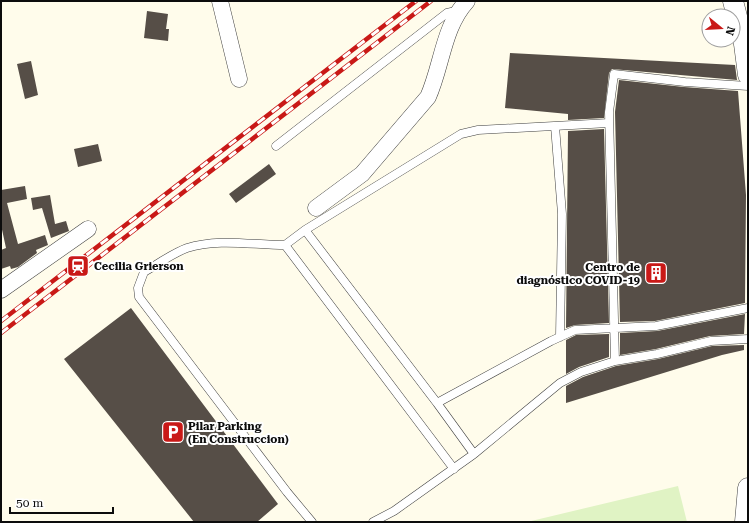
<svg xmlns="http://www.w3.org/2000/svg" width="749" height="523" font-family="'Roboto Serif',serif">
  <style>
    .pitch { fill: #e0f3c4 }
    .building { fill: #564e47 }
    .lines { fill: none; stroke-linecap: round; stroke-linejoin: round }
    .service-casing { stroke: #3f3f3f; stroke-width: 9 }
    .minor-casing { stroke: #3f3f3f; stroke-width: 17 }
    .tertiary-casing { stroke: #3f3f3f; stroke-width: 21 }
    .service { stroke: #fff; stroke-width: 8 }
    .minor { stroke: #fff; stroke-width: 16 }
    .tertiary { stroke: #fff; stroke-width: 20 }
    .rail-casing { stroke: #c91917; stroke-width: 4.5 }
    .rail { stroke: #fff; stroke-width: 3; stroke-dasharray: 9; stroke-linecap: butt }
    .labels { text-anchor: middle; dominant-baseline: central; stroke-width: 4; stroke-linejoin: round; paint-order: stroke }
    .poi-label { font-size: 11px; font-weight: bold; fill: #0c0c0c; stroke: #fff; text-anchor: start }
  </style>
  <rect width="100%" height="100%" fill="#fffceb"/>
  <path class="pitch" d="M 678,486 L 687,522 L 527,522 Z"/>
  <path class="building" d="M 147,11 L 168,14 L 166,29 L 169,29 L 168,41 L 144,38 Z
    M 510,53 L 735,65 L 737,80 L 612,69 L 609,73 L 604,118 L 568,120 L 568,114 L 505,108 Z
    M 31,61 L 38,95 L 25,99 L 17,64 Z
    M 619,80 L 684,87 L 738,91 L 746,195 L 745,303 L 655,321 L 620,322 L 615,112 Z
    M 604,129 L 609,323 L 575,325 L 566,328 L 568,131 Z
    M 98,144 L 102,161 L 78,167 L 74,149 Z
    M 269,164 L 276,174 L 236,203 L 229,194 Z
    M 25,186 L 27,199 L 7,203 L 18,244 L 45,235 L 48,245 L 36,250 L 37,253 L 18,267 L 11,269 L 10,266 L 1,269 L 1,250 L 6,248 L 1,225 L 1,190 Z
    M 50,195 L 55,224 L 66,221 L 69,231 L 51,238 L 42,208 L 33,210 L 31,198 Z
    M 131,308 L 278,504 L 257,522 L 194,522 L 64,359 Z
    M 745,314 L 744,334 L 710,336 L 656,349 L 620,355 L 620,333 L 657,331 Z
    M 609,334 L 609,357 L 579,367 L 566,374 L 566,340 L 576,335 Z
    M 744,345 L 744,350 L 722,355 L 566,403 L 566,386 L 583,377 L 616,366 L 658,359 L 712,346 Z"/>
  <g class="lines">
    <g class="service-casing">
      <path id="service" d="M 748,86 L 685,82 L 614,74 L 609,112 L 615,361 L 657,354 L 711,341 L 748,339
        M 555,126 L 562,214 L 560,337
        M 276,146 L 447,13 L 460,10
        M 305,230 L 437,403 L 474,454
        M 285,245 L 454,469
        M 437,403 L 551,341 L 575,330 L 656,326 L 748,308
        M 312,522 L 287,492 L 139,297 L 138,288 L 144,272 C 158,264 173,253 187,248 C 219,238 252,245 285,245 L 305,230 L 461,134 L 478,130 L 609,123
        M 373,522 L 394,511 L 474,454 L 560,383 L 581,372 L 615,361"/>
    </g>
    <g class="minor-casing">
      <path id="minor" d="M 220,1 L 239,79
        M 316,208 L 362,174 L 428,97 C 442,66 443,27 467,1
        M 1,290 L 88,229"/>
    </g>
    <g class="tertiary-casing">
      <path id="tertiary" d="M 733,1 L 744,44 L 748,75
        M 745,522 L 748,488"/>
    </g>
    <use href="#service" class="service"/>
    <use href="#minor" class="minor"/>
    <use href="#tertiary" class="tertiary"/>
    <g class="rail-casing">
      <path id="rail" d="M 1,321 L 416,1
        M 1,333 L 431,1"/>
    </g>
    <use href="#rail" class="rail"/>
  </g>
  <defs>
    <g id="station-square" transform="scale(1.15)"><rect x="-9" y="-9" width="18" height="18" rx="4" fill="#c91917" stroke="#fff"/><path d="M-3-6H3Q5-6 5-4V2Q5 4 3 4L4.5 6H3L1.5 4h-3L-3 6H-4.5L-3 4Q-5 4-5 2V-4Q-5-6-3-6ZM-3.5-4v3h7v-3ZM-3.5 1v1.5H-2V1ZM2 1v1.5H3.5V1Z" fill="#fff"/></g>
    <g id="building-square" transform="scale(1.15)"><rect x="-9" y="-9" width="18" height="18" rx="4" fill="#c91917" stroke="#fff"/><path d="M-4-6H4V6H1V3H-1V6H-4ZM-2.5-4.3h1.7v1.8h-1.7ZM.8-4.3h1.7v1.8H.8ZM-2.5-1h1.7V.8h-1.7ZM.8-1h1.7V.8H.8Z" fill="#fff"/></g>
    <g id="parking-square" transform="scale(1.15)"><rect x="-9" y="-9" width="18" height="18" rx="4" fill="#c91917" stroke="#fff"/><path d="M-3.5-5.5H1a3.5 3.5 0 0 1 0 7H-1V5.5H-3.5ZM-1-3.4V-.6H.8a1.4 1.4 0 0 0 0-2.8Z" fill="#fff"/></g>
  </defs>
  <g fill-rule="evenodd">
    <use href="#station-square" x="78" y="266"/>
    <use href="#building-square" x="656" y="273"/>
    <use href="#parking-square" x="173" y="432"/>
  </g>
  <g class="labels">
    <g class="poi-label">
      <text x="94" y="266">Cecilia Grierson</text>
      <text x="640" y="267" text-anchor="end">Centro de<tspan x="640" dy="13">diagnóstico COVID-19</tspan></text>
      <text x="188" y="426">Pilar Parking<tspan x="188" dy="13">(En Construccion)</tspan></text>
    </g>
  </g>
  <rect width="749" height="523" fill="none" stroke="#0c0c0c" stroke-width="4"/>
  <g transform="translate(721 28) rotate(108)"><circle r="19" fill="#ffffff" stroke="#9e9e9e"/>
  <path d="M0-3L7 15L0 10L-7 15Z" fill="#c91917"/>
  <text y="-6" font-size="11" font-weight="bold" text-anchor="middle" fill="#0c0c0c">N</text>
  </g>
  <path d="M10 507v6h103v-6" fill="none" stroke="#0c0c0c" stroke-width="2"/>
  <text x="16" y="507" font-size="12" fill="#0c0c0c" stroke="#ffffff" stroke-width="3" paint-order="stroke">50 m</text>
</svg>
